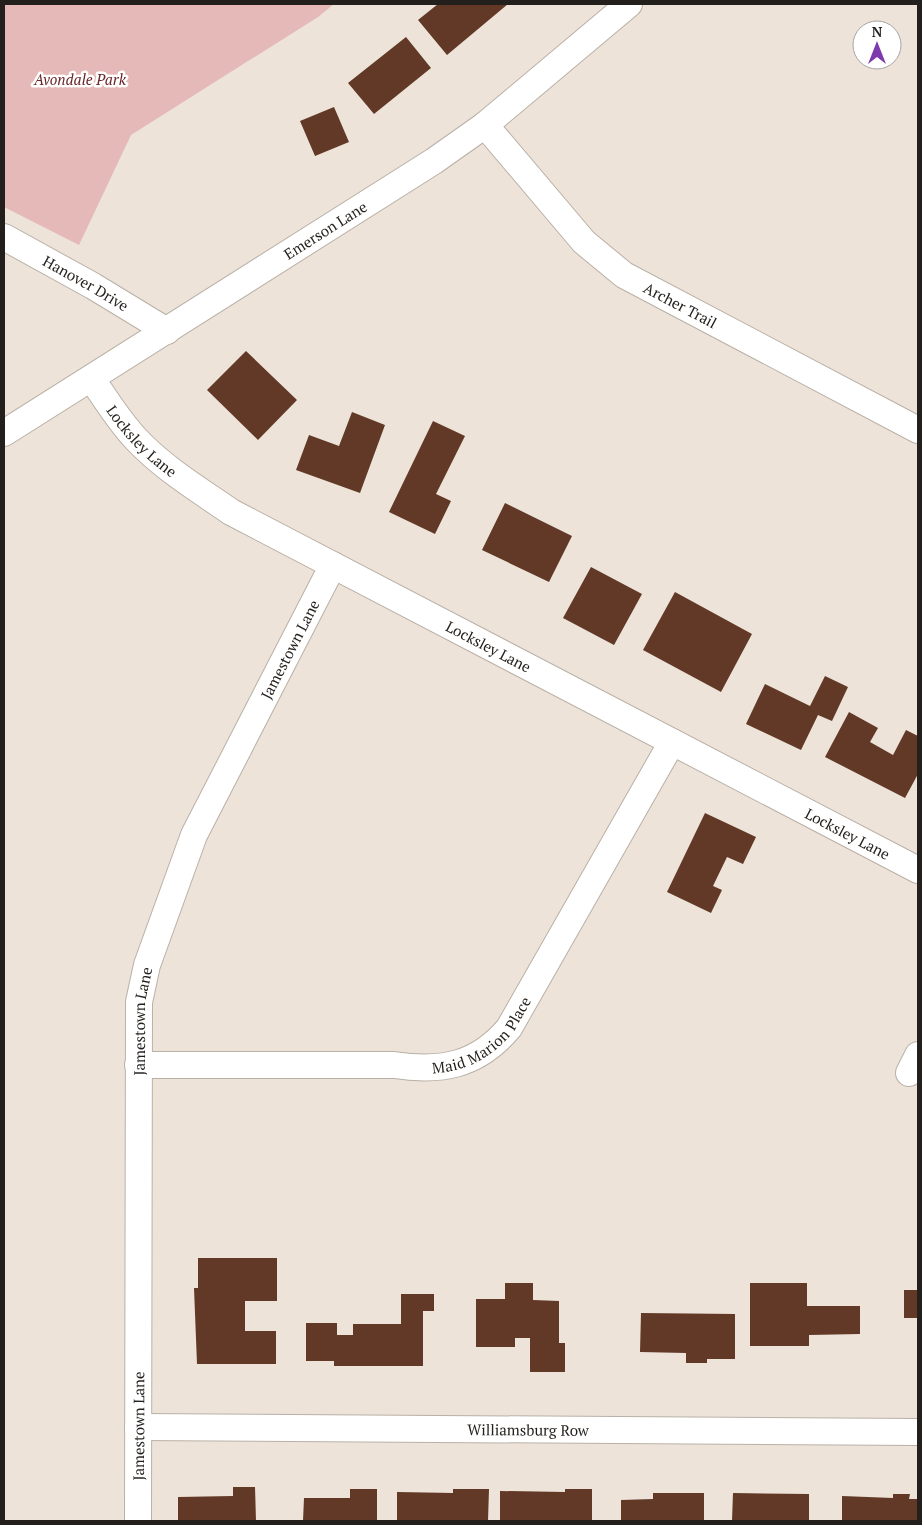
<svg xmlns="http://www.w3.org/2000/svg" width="922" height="1525" font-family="'PT Serif',serif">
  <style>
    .green { fill: #e4b9b7 }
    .building { fill: #613926 }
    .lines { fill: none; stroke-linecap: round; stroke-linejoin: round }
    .minor-casing { stroke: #b9b0a6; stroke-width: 28 }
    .minor { stroke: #fff; stroke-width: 26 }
    .labels { text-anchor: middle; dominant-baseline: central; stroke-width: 5; stroke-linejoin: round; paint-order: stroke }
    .park-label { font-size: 15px; font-style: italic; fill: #692729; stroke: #fff }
    .street-label { font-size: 15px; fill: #231f1c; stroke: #fff }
  </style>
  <rect width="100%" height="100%" fill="#ede3d9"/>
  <path class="green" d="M 4,4 L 334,4 L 318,17 L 131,135 L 79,245 L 4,207 Z"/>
  <path class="building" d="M 438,4 L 508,4 L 447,55 L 418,20 Z
    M 406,37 L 431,68 L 374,114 L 348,83 Z
    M 334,107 L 349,142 L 315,156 L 300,121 Z
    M 246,351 L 297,400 L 258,440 L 207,390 Z
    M 352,412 L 385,425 L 360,493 L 296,470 L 309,435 L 339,446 Z
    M 433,421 L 465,436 L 436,494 L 451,501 L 435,534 L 389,512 Z
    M 505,503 L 572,536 L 549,582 L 482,550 Z
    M 591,567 L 642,594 L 614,645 L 563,618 Z
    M 675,592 L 752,634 L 721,692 L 643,650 Z
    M 825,676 L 848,687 L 832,721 L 818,715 L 801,750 L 746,724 L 765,684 L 810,706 Z
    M 849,712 L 878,728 L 870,742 L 893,755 L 906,730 L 918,736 L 918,774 L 905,798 L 825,757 Z
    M 705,813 L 756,837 L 743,864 L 727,857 L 713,886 L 722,890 L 711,913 L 667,892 Z
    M 198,1258 L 277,1258 L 277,1301 L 245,1301 L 245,1331 L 276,1331 L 276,1364 L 197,1364 L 194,1288 L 198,1288 Z
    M 505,1283 L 533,1283 L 533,1300 L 559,1301 L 559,1343 L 565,1343 L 565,1372 L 530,1372 L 530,1338 L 515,1338 L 515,1347 L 476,1347 L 476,1299 L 505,1299 Z
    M 750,1283 L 807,1283 L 807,1306 L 860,1306 L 860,1334 L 809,1335 L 809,1346 L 750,1346 Z
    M 904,1290 L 918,1290 L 918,1318 L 904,1318 Z
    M 401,1294 L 434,1294 L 434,1311 L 423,1311 L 423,1366 L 334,1366 L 334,1361 L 306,1361 L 306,1323 L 337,1323 L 337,1335 L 353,1335 L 353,1324 L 401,1324 Z
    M 641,1313 L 735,1314 L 735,1359 L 707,1359 L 707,1363 L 686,1363 L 686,1353 L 640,1352 Z
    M 233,1487 L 255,1487 L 256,1521 L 178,1521 L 178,1497 L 233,1496 Z
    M 350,1489 L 377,1489 L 377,1521 L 303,1521 L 304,1498 L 350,1498 Z
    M 453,1489 L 489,1489 L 488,1521 L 397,1521 L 397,1492 L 453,1493 Z
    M 565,1489 L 592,1489 L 592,1521 L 500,1521 L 500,1491 L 565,1492 Z
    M 653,1493 L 704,1493 L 704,1521 L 621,1521 L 621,1500 L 653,1499 Z
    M 733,1493 L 809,1494 L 809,1521 L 732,1521 Z
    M 893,1494 L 910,1494 L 909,1499 L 918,1499 L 918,1521 L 842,1521 L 842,1496 L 893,1498 Z"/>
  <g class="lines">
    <g class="minor-casing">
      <g id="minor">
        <path id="s1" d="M 485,125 L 584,242 L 624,275 L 918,430"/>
        <path id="s2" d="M 4,237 L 93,286 L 167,331"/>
        <path id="s3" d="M 92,379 C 106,400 119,421 136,439 C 163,468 198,489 231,512 L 918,870"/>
        <path id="s4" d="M 4,433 L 434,161 L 485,125 L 629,4"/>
        <path id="s5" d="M 138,1065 L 394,1065 C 441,1072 477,1066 509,1028 L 672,742"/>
        <path d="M 909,1073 L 918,1055"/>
        <path id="s6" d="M 138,1427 L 918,1432"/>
        <path id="s7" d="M 138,1521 L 139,1002 L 147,965 L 194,835 L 333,565"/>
      </g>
    </g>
    <use href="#minor" class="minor"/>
  </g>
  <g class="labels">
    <g class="park-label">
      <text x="80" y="79">Avondale Park</text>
    </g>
    <g class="street-label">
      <text stroke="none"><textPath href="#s4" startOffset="380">Emerson Lane</textPath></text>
      <text stroke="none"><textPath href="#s2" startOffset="94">Hanover Drive</textPath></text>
      <text stroke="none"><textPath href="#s1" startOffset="269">Archer Trail</textPath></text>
      <text stroke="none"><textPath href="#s3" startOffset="80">Locksley Lane</textPath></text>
      <text stroke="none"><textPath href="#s3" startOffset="485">Locksley Lane</textPath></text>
      <text stroke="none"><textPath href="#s7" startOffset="904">Jamestown Lane</textPath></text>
      <text stroke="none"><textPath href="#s3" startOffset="890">Locksley Lane</textPath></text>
      <text stroke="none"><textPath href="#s7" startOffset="500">Jamestown Lane</textPath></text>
      <text stroke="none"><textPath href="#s5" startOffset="356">Maid Marion Place</textPath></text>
      <text stroke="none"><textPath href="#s7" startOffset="95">Jamestown Lane</textPath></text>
      <text stroke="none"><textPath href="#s6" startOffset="390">Williamsburg Row</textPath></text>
    </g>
  </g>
  <rect width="922" height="1525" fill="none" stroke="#231f1c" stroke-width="10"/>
  <g transform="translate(877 45)"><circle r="24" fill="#ffffff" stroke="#a7a5a4"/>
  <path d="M0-4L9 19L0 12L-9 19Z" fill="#7d3aae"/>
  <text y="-8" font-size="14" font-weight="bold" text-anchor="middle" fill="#231f1c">N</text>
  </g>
</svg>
